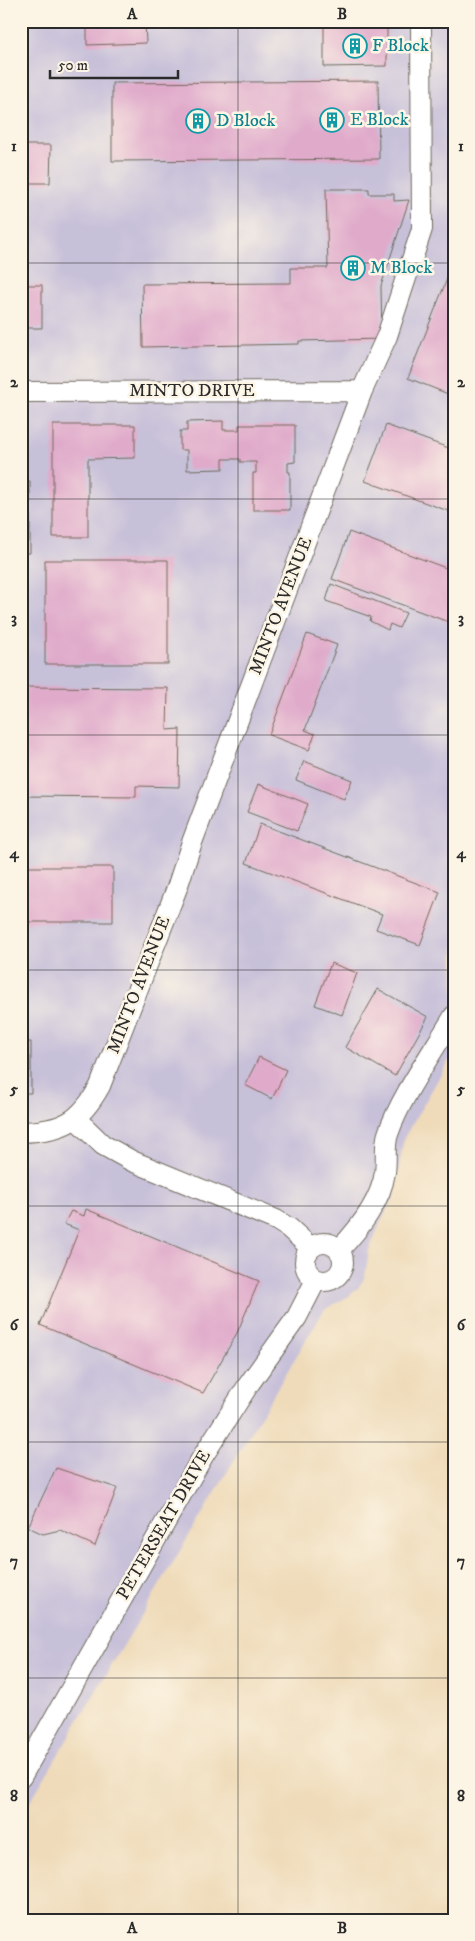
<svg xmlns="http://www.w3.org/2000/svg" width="475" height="1941" font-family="'IM FELL DW Pica',serif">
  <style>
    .industrial { fill: #c7c0d9 }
    .building { fill: #e0abcb }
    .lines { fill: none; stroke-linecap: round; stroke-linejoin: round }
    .minor-casing { stroke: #70695d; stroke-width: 22 }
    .minor { stroke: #fff; stroke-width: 20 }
    .grid { fill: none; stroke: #2b2b2b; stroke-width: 1; stroke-opacity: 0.55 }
    .labels { text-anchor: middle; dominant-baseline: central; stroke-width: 5; stroke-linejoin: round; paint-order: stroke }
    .culture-label { font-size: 18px; fill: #0d838f; stroke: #fcf5e5; text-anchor: start }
    .street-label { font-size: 18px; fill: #2b2b2b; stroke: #fcf5e5 }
    .neatline { fill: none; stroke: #2b2b2b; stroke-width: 2 }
    .grid-label { font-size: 16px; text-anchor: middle; font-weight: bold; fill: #2b2b2b }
  </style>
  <rect width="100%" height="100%" fill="#fcf5e5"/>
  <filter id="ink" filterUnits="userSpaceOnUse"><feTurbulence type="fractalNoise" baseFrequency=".02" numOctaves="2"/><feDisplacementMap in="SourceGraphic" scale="10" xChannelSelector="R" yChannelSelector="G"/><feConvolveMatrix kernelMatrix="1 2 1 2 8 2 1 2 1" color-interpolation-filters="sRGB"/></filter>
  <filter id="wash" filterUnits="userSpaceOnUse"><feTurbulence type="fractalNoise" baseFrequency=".0096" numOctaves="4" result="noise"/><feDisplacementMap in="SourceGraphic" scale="20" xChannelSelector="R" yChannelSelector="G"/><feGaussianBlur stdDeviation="1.12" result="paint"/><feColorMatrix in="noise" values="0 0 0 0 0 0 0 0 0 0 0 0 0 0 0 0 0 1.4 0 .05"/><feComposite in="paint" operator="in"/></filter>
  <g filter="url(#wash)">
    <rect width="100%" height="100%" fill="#efdbba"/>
    <path class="industrial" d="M 21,21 L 454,21 L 454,1052 L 404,1138 L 394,1198 L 381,1221 L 369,1250 L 365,1277 L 358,1288 L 349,1296 L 324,1310 L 21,1817 Z"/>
    <g id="blocks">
      <path class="building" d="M 87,21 L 145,21 L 146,43 L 87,45 Z
        M 324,21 L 387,21 L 387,66 L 324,67 Z
        M 378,81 L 379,159 L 112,161 L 112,83 Z
        M 21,145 L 51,145 L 50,183 L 21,183 Z
        M 326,189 L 369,189 L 369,194 L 394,194 L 394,201 L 409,200 L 381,286 L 382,339 L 299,341 L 299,344 L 143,347 L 142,284 L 291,283 L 291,268 L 328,268 Z
        M 454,261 L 454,379 L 448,394 L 408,378 Z
        M 21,285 L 42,285 L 42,328 L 21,328 Z
        M 223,421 L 223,430 L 239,430 L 239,425 L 295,425 L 295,462 L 288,463 L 288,472 L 290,472 L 290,510 L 253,510 L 253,473 L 256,473 L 256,462 L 240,462 L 240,459 L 223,459 L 223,469 L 187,470 L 187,450 L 180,450 L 180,431 L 187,431 L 187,422 Z
        M 53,425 L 135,425 L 135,458 L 88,459 L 88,537 L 53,537 Z
        M 386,425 L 454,450 L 454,513 L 365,481 Z
        M 21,481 L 30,481 L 30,553 L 21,553 Z
        M 349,532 L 454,571 L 454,624 L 332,579 Z
        M 45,560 L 168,560 L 168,664 L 45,664 Z
        M 331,584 L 406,613 L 399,628 L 390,624 L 388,630 L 370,621 L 371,617 L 326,601 Z
        M 307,634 L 337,645 L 305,730 L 315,734 L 309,750 L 269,735 Z
        M 21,687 L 168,688 L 167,730 L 180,729 L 179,787 L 136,786 L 136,797 L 21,796 Z
        M 304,761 L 352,780 L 344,799 L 296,780 Z
        M 258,784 L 308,804 L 297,831 L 247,812 Z
        M 260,824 L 440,892 L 420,945 L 376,929 L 382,914 L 246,863 Z
        M 21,867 L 113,867 L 113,922 L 21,922 Z
        M 331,963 L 357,973 L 342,1015 L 315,1005 Z
        M 378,989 L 428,1017 L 395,1076 L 345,1047 Z
        M 21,1042 L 31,1042 L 31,1093 L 21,1093 Z
        M 259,1057 L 286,1070 L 272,1099 L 245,1085 Z
        M 86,1209 L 259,1281 L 237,1333 L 203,1393 L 40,1325 L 79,1230 L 64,1224 L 71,1211 L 84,1216 Z
        M 56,1468 L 117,1488 L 95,1546 L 60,1530 L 43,1534 L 28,1527 Z"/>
    </g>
  </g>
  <g filter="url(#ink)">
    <use href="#blocks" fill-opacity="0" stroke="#70695d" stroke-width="1"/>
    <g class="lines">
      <g class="minor-casing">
        <path id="minor" d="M 21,392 L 362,391
          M 76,1119 L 103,1145 L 132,1161 L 276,1220 L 289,1228 L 311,1248
          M 21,1132 C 63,1131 80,1122 100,1086 L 177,888 L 191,845 L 362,391 L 387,336 L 422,229 L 421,21
          M305 1262a19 19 0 1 1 38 0a19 19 0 1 1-38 0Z
          M 339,1250 C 359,1229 381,1202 385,1172 C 387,1160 384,1145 388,1134 C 401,1096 433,1052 454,1016
          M 21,1777 L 203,1456 L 249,1384 L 297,1317 L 316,1280"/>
      </g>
      <use href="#minor" class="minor"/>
    </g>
  </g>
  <path class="grid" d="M 238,21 L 238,1920M 21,263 L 454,263M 21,499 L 454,499M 21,735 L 454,735M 21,970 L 454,970M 21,1206 L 454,1206M 21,1442 L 454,1442M 21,1678 L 454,1678"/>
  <defs>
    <g id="building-ring" transform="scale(1.25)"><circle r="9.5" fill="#fcf5e5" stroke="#0f9aa8" stroke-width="1.5"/><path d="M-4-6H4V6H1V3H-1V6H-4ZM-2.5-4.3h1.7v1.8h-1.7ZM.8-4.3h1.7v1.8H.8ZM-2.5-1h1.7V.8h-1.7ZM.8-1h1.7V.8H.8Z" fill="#0f9aa8"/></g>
  </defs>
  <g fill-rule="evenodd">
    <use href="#building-ring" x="355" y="46"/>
    <use href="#building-ring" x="332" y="120"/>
    <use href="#building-ring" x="198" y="121"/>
    <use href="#building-ring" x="353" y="268"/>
  </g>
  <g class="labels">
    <g class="culture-label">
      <text x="372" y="46">F Block</text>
      <text x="350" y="120">E Block</text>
      <text x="216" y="121">D Block</text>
      <text x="370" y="268">M Block</text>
    </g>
    <g class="street-label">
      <text x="192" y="391">MINTO DRIVE</text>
      <text transform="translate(281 606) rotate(-69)">MINTO AVENUE</text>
      <text transform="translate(139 985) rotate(-69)">MINTO AVENUE</text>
      <text transform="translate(164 1525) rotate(-60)">PETERSEAT DRIVE</text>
    </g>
  </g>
  <rect width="475" height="1941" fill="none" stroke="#fcf5e5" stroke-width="55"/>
  <path d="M50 70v8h128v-8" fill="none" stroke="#2b2b2b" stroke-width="2.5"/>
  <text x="58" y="70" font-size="15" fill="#2b2b2b" stroke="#fcf5e5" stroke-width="4" paint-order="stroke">50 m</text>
  <rect x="28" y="28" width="420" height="1886" class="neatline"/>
  <g class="grid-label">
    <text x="132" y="19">A</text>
    <text x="342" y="19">B</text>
    <text x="14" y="151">1</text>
    <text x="461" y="151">1</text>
    <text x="14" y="387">2</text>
    <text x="461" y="387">2</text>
    <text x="14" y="623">3</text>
    <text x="461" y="623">3</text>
    <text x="14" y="858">4</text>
    <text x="461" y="858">4</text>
    <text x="14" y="1094">5</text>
    <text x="461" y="1094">5</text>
    <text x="14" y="1330">6</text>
    <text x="461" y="1330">6</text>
    <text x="14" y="1566">7</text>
    <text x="461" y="1566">7</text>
    <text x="14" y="1801">8</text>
    <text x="461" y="1801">8</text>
    <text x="132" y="1933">A</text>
    <text x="342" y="1933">B</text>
  </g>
</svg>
